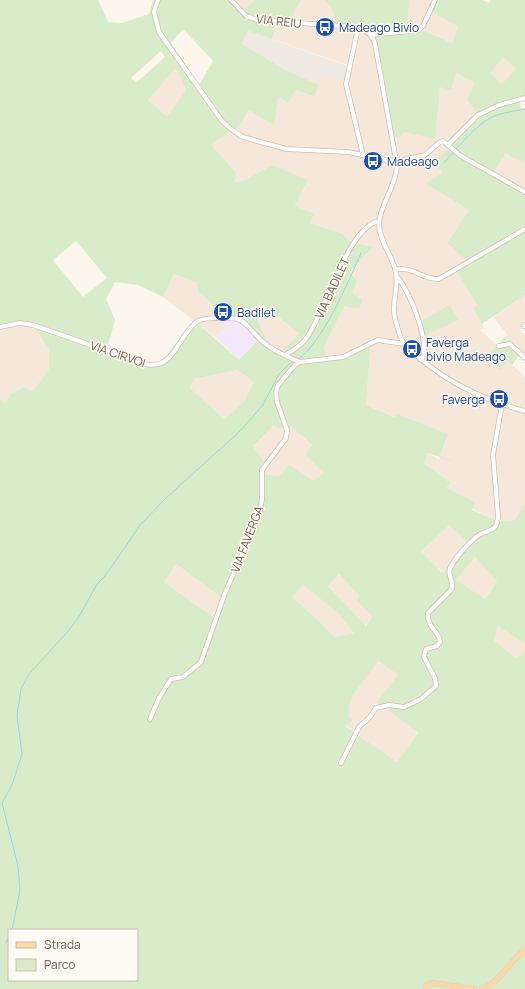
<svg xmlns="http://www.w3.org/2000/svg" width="525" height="989" font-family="Manrope,sans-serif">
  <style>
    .residential { fill: #f5e8da }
    .industrial { fill: #efe9e4 }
    .education { fill: #f3e8fa }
    .green { fill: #d8ecc9; fill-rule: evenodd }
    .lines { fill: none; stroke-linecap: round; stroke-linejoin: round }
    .stream { stroke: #a5d3da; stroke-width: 1 }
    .minor-casing { stroke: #d1beb0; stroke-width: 5.5 }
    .major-casing { stroke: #dad1cd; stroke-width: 6 }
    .minor { stroke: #fff; stroke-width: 4 }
    .major { stroke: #fbd9a5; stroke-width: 5 }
    .labels { text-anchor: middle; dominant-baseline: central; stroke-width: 3; stroke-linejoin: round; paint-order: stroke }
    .street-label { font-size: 12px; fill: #7a5c4d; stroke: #fffaf3 }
    .transit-label { font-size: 12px; fill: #164399; stroke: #fffaf3; text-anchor: start }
  </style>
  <rect width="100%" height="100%" fill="#fdf6ec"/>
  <path class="residential" d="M 234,0 L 254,0 L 243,10 Z
    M 302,0 L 324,0 L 331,5 L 334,13 L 357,29 L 368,33 L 372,40 L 390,135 L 404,132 L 440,87 L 456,73 L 475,83 L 479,115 L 450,147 L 433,162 L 469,210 L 447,243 L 468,262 L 456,270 L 477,305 L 473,308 L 484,327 L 480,330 L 497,345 L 486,357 L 508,361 L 525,377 L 525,504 L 514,520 L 499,521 L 472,509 L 474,502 L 447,488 L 450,482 L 423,464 L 428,453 L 439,459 L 448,434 L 395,417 L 366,405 L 371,341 L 342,357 L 327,359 L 324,347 L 352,293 L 350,273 L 373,247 L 351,242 L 341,233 L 310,223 L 295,206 L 308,181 L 272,165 L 243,181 L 233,182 L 210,145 L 232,129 L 236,130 L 249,110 L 278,97 L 288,103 L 296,90 L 322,76 L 345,80 L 348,65 L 272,39 L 276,23 L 291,24 L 295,10 Z
    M 409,0 L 434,0 L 429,11 L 459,26 L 454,43 L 408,24 Z
    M 503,57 L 516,69 L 502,85 L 489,73 Z
    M 176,67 L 186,90 L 167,118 L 148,100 Z
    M 506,152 L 525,164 L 525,194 L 494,171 Z
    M 174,274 L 196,283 L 199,292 L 224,315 L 221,320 L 227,326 L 215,337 L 163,297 Z
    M 525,295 L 525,326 L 519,330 L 525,335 L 525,357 L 505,337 L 508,335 L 493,317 Z
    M 260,303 L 301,335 L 280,352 L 269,346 L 253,309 Z
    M 14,322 L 34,327 L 49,349 L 49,369 L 33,391 L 25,387 L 5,405 L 0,399 L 0,325 Z
    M 237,370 L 254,382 L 244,402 L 224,419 L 190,388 L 194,379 Z
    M 291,425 L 312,446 L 305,455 L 324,473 L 314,481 L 265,474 L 260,468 L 253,448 L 273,426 L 284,429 Z
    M 449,524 L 470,543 L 444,573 L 421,553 Z
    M 475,557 L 497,581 L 484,600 L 456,580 Z
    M 176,564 L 222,598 L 216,619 L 164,582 Z
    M 339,574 L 359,595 L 356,600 L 372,616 L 365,626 L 328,586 Z
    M 303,585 L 339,614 L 354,633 L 334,637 L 319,621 L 292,597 Z
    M 498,626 L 525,644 L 525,650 L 518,659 L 494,640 Z
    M 377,661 L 398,675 L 381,704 L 418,731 L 397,763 L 345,725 L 353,720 L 349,716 L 351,698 Z"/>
  <path class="industrial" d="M 248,31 L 348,66 L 345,80 L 322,76 L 319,85 L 286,70 L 242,44 Z"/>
  <path class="education" d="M 224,315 L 241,317 L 260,338 L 239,360 L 215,337 L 227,326 L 221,320 Z"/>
  <path class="green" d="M 0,0 L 98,0 L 108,22 L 122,23 L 149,14 L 153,0 L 234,0 L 243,10 L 254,0 L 302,0 L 295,10 L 291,24 L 276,23 L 272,39 L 248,31 L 242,44 L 286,70 L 319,85 L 314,96 L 296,90 L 288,103 L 278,97 L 274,125 L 249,110 L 236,130 L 232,129 L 211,145 L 236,173 L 234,182 L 243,181 L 272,165 L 308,180 L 295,206 L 314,214 L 310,223 L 341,233 L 351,242 L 373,247 L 350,272 L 357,281 L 352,293 L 363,300 L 359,309 L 345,306 L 324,347 L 327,359 L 342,357 L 371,340 L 366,405 L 394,417 L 397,414 L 448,434 L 440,456 L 462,465 L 428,453 L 424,464 L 450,482 L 447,488 L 475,502 L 472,510 L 499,521 L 514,520 L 525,504 L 525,644 L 498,626 L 494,640 L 517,659 L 525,650 L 525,989 L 0,989 L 0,399 L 5,404 L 11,394 L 25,387 L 33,391 L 49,369 L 49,349 L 34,327 L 14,322 L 0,325 ZM 183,29 L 213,61 L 199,85 L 171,43 ZM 161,51 L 165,57 L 136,83 L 131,78 ZM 176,68 L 186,90 L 167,117 L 148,100 ZM 76,241 L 107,278 L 83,297 L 53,260 ZM 174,274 L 196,283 L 199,292 L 224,315 L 241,317 L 260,338 L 239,360 L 194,320 L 157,367 L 144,366 L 106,352 L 115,320 L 106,299 L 115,282 L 138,285 L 163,297 ZM 260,303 L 300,334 L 280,352 L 269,346 L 253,309 ZM 237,370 L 254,382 L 244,402 L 224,419 L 190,388 L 194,379 ZM 273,426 L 284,429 L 291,426 L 312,445 L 305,455 L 324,473 L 313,481 L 289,465 L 279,476 L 265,474 L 260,468 L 264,461 L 253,447 ZM 449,525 L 469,543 L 443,573 L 421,552 ZM 475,557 L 497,581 L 485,599 L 456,580 ZM 176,564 L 222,598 L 216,619 L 164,582 ZM 339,574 L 359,595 L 356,600 L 372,616 L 366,626 L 328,586 ZM 303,585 L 339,614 L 354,633 L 334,637 L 319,621 L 292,597 ZM 378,661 L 398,675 L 377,702 L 418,732 L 397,762 L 345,726 L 353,720 L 349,716 L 351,698 ZM 9,930 L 137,930 L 137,980 L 9,980 Z
    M 324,0 L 409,0 L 408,24 L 453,43 L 458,26 L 429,11 L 434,0 L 482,0 L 489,3 L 491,0 L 525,0 L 525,100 L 520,101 L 521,109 L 525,108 L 525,164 L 506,153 L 494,171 L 525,194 L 525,295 L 482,324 L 473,308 L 477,305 L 456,270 L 468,262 L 447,243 L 469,210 L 426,184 L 442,173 L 433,162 L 450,147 L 479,116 L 467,99 L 475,83 L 456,73 L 451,90 L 440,87 L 435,139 L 404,132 L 400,138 L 389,135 L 372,40 C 364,27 349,28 335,26 C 334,14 334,8 324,0 ZM 503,57 L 516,69 L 502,84 L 490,73 Z
    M 450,305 L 458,320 L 424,336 L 417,323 Z
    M 505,337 L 521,353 L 512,365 L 508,361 L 499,370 L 486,357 Z"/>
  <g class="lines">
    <path class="stream" d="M 455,150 C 467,138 480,121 497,115 C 506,112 516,111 525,109
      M 444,163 L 453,152
      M 297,360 C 323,343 348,282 361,253
      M 12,930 L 20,891 L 18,866 L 2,803 L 12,785 L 22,754 L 17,715 L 21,689 L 29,674 L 69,630 L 80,615 L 97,584 L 105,576 L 141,524 L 165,499 L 239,432 L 263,405 L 279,374 L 287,366 L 294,361
      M 6,943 L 9,937"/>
    <g class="minor-casing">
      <path id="minor" d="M 158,0 L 154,12 L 159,32 L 222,121 L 231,129 L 243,137 L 286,149 L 348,152 L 396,162 L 425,155 L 440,142 L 443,141 L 461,156 L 525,192
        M 231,0 L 246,16 L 257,20 L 355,27 C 365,30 372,33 375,44 L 397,166 C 396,187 380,204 379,224 C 379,241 393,256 396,273 C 399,288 391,303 395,318 C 397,327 400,339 406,347 C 410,352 417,356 422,360 C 452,385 487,401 525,411
        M 358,28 L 346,84 L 363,155
        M 371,35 L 419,30 L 423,26 L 435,0
        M 448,145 L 478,115 L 499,105 L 525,98
        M 395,270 C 412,265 422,280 439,279 L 525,229
        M 397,277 C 409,289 432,345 421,360
        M 524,326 L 525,325
        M 0,327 L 20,323 L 33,325 L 145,364 C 175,371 178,334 198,321 C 204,317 231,318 238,319 C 245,321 251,330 256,335 C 268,349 284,355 300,362
        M 499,346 L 510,344 L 525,358
        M 285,355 C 292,351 300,346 305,340 C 326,314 346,228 379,221
        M 150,719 L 159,698 L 171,679 L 183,677 L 201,662 L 225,593 L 259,516 L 262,500 L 262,470 L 286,438 L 287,430 L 277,402 L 276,392 L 278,385 L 295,365 L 300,362 L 343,357 L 378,340 L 404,344
        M 341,763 L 359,727 L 370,717 L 376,708 L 389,705 L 404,707 L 421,699 L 436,686 L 435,678 L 424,657 L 426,649 L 437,646 L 440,642 C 439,630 427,629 428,613 L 452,589 C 454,581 447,575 450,568 C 455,558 468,544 476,537 C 487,528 498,534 498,515 L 493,455 L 502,404"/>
    </g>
    <g class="major-casing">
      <path id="major" d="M 425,989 L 427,985 L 432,983 L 474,989
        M 482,989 C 498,985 510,960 525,950"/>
    </g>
    <use href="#minor" class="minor"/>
    <use href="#major" class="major"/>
  </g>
  <defs>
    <g id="bus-disc" transform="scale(1)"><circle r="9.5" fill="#1a4fb4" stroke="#fffaf3"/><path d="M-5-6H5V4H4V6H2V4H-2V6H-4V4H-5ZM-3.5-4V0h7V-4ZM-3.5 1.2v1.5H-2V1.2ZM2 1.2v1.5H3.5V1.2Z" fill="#fff"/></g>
  </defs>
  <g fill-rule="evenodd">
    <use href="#bus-disc" x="325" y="27"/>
    <use href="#bus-disc" x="373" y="161"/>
    <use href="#bus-disc" x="223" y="312"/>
    <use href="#bus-disc" x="412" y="349"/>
    <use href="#bus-disc" x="499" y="399"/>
  </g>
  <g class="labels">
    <g class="street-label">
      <text transform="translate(279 21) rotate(6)">VIA REIU</text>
      <text transform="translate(332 288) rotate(-65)">VIA BADILET</text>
      <text transform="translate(118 354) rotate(19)">VIA CIRVOI</text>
      <text transform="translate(247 539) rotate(-69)">VIA FAVERGA</text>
    </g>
    <g class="transit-label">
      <text x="339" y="27">Madeago Bivio</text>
      <text x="387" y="161">Madeago</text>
      <text x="237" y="312">Badilet</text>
      <text x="426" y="342">Faverga<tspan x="426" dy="14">bivio Madeago</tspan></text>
      <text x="485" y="399" text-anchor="end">Faverga</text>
    </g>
  </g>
  <rect x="8" y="929" width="130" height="52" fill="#fffaf3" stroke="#cabbb1"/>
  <rect x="16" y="942" width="20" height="6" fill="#fbd9a5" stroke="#cabbb1"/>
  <text x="44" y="949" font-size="12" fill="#7a5c4d">Strada</text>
  <rect x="16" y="959" width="20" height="12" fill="#d8ecc9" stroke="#cabbb1"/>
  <text x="44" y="969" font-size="12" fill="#7a5c4d">Parco</text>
</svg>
